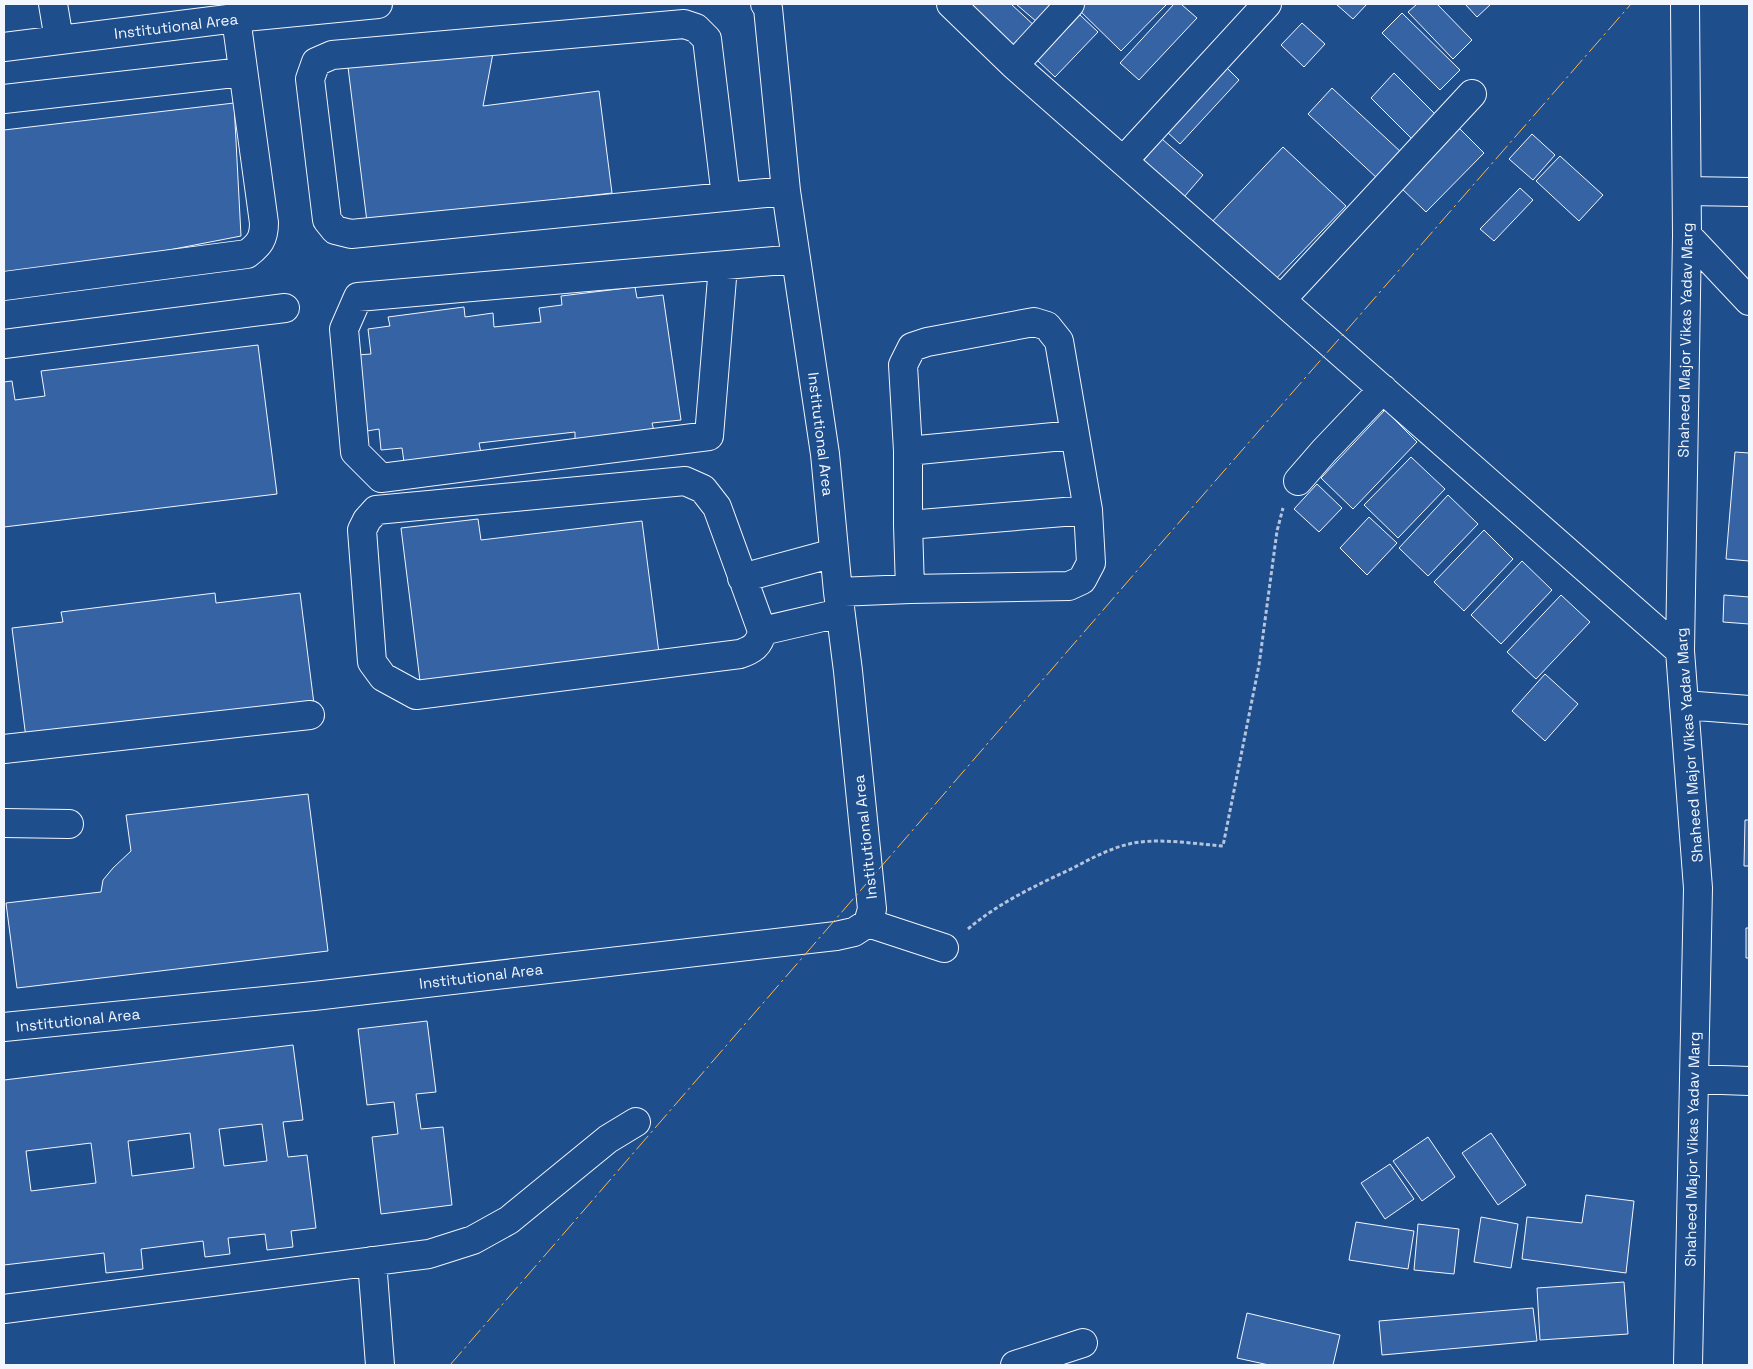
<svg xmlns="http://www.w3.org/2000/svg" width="1753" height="1369" font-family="'Space Grotesk',sans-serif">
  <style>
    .building { fill: #3563a3; stroke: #f2f6ff; fill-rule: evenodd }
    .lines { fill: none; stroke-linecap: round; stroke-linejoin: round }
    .minor-casing { stroke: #f2f6ff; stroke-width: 30 }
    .path { stroke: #b3c4dc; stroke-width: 3; stroke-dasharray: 4 2.5; stroke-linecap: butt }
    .minor { stroke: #1f4e8c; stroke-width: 28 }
    .power { stroke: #ffb74d; stroke-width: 1; stroke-dasharray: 18 4 2.5 4; stroke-linecap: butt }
    .labels { text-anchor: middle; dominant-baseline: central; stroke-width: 4; stroke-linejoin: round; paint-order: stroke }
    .street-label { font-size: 15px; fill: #f2f6ff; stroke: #1f4e8c }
  </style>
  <rect width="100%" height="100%" fill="#1f4e8c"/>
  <path class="building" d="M 971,4 L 1011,4 L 1038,29 L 1017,50 Z
    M 1016,4 L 1054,4 L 1037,22 Z
    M 1081,4 L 1167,4 L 1121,51 L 1077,8 Z
    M 1174,4 L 1181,4 L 1197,18 L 1139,80 L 1120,63 Z
    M 1336,4 L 1367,4 L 1353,19 Z
    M 1417,4 L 1437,4 L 1472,40 L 1453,59 L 1408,12 Z
    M 1465,4 L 1491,4 L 1477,17 Z
    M 1402,13 L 1460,70 L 1440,90 L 1382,33 Z
    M 1080,15 L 1098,32 L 1055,77 L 1037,60 Z
    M 1302,23 L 1325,44 L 1304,67 L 1281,45 Z
    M 493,53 L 483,106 L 599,91 L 612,193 L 367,222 L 348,67 Z
    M 1225,66 L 1239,80 L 1180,144 L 1165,130 Z
    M 1394,73 L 1436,115 L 1412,139 L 1371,98 Z
    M 1332,88 L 1402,153 L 1378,179 L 1308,114 Z
    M 234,103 L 241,236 L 4,282 L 4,130 Z
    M 1455,124 L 1484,153 L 1426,212 L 1397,184 Z
    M 1532,134 L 1555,155 L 1533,180 L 1509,159 Z
    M 1162,139 L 1203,175 L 1184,197 L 1143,161 Z
    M 1283,147 L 1346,206 L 1270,285 L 1208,226 Z
    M 1560,156 L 1603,195 L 1579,221 L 1536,181 Z
    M 1520,188 L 1533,200 L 1494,241 L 1480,229 Z
    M 635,287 L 637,298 L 663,295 L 681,420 L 652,423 L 654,431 L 575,441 L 575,432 L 479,443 L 481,453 L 404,462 L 402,448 L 381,450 L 379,429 L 367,431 L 357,355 L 371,354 L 368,329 L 390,326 L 388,317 L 464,307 L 465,317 L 493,313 L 494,327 L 541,322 L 539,308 L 562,305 L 561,296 Z
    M 258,345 L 277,494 L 4,527 L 4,382 L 12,381 L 15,400 L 45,396 L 41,371 Z
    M 1385,410 L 1417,442 L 1353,509 L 1321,478 Z
    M 1735,452 L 1749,453 L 1749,561 L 1726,559 Z
    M 1411,457 L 1445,489 L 1398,538 L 1364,505 Z
    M 1317,484 L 1342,508 L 1319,532 L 1294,509 Z
    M 1448,495 L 1478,524 L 1428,576 L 1399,548 Z
    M 1369,517 L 1397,543 L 1367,575 L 1340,548 Z
    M 478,519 L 481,540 L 642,521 L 659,653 L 420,681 L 401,528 Z
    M 1484,530 L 1513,559 L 1464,611 L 1434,582 Z
    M 1522,561 L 1552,590 L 1501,644 L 1471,615 Z
    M 215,593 L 216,603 L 300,593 L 314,704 L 26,738 L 12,628 L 63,622 L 61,612 Z
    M 1561,595 L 1590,622 L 1536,679 L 1507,652 Z
    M 1724,595 L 1749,597 L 1749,624 L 1723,622 Z
    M 1545,674 L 1578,704 L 1545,741 L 1512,711 Z
    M 308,794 L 328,951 L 17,988 L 6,903 L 101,892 L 103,880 L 113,868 L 131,851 L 126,815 Z
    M 1745,820 L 1749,820 L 1749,866 L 1744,866 Z
    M 1746,928 L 1749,928 L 1749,958 L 1746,958 Z
    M 427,1021 L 436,1092 L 416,1094 L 421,1129 L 443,1127 L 452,1205 L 381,1214 L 372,1137 L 398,1134 L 394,1102 L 367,1105 L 358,1029 Z
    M 293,1045 L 303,1120 L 283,1122 L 288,1157 L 307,1155 L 316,1228 L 291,1231 L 293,1247 L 267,1250 L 265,1234 L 228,1238 L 230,1254 L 205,1257 L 203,1241 L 141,1249 L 143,1269 L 106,1273 L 104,1253 L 4,1265 L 4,1080 ZM 262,1124 L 267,1161 L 224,1166 L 219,1129 ZM 190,1133 L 194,1168 L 132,1176 L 128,1141 ZM 91,1143 L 96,1183 L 31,1191 L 26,1151 Z
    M 1491,1133 L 1526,1185 L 1498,1205 L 1462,1153 Z
    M 1428,1137 L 1455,1177 L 1422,1201 L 1393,1161 Z
    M 1390,1164 L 1414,1199 L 1385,1219 L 1361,1183 Z
    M 1586,1195 L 1634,1201 L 1626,1273 L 1522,1259 L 1527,1217 L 1582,1223 Z
    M 1481,1217 L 1518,1224 L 1511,1268 L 1474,1262 Z
    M 1356,1222 L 1414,1231 L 1408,1269 L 1349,1260 Z
    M 1418,1224 L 1459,1229 L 1454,1274 L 1414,1270 Z
    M 1624,1282 L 1628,1334 L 1540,1340 L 1537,1288 Z
    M 1533,1308 L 1537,1341 L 1382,1355 L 1379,1321 Z
    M 1247,1313 L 1340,1335 L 1333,1365 L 1269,1365 L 1237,1358 Z"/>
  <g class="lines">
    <g class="minor-casing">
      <path id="minor" d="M 53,4 L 59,40
        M 951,4 L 1014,65 L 1680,651
        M 1685,4 L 1687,235 L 1680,651 L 1698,888 L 1688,1365
        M 4,47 L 236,18 L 378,4
        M 1014,65 L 1070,4
        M 4,99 L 243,72
        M 1123,161 L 1267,4
        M 1687,191 L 1749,192
        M 726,197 L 707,39 L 696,28 L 684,24 L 332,55 L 316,62 L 310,79 L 327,220 L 335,230 L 351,234 L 786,191
        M 1687,235 L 1749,301
        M 723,266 L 709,436 L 381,478 L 355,452 L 344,329 L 358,297 L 796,259
        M 4,286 L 247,254 C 259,245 264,239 264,223 L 236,18
        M 1281,300 L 1472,94
        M 4,344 L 285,308
        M 685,481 L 703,489 L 717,507 L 762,631 C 760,645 752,650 740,654 L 416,695 L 383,677 L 372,662 L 362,530 L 367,520 L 376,510 Z
        M 1298,481 L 1324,451 L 1383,389
        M 908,525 L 908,451 L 1074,435
        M 742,578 L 834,553
        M 910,589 L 908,525 L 1088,510
        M 838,592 L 910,589 L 1069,586 L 1082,580 L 1091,563 L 1088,510 L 1059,341 L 1047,326 L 1034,322 L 927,342 L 912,347 L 903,365 L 908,451
        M 762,631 L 840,613
        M 1684,705 L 1749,710
        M 4,749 L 310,715
        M 4,823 L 69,824
        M 868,923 L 944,948
        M 4,1027 L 314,996 L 836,936 L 854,932 L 868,923 L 872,909 L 848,671 L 838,592 L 825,454 L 786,191 L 768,8 L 765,4
        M 1694,1079 L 1749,1081
        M 372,1261 L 380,1365
        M 4,1309 L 429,1254 L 473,1240 L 509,1220 L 608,1139 L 636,1122
        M 1015,1365 L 1083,1343"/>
    </g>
    <path class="path" d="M 968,929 C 998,903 1037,885 1073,868 C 1094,857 1116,845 1140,842 C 1167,839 1196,844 1223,846 L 1259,665 L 1277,531 L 1283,508"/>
    <use href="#minor" class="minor"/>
    <path class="power" d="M 450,1365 L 1142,565 L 1631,4"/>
  </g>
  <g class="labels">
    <g class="street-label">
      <text transform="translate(176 26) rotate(-7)">Institutional Area</text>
      <text transform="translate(1685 340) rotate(-89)">Shaheed Major Vikas Yadav Marg</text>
      <text transform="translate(821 434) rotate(83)">Institutional Area</text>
      <text transform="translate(1689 745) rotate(-94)">Shaheed Major Vikas Yadav Marg</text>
      <text transform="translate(865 837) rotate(-96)">Institutional Area</text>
      <text transform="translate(481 976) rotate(-7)">Institutional Area</text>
      <text transform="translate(78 1020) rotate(-6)">Institutional Area</text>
      <text transform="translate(1692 1149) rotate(-89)">Shaheed Major Vikas Yadav Marg</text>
    </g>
  </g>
  <rect width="1753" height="1369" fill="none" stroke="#f2f6ff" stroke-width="10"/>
</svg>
